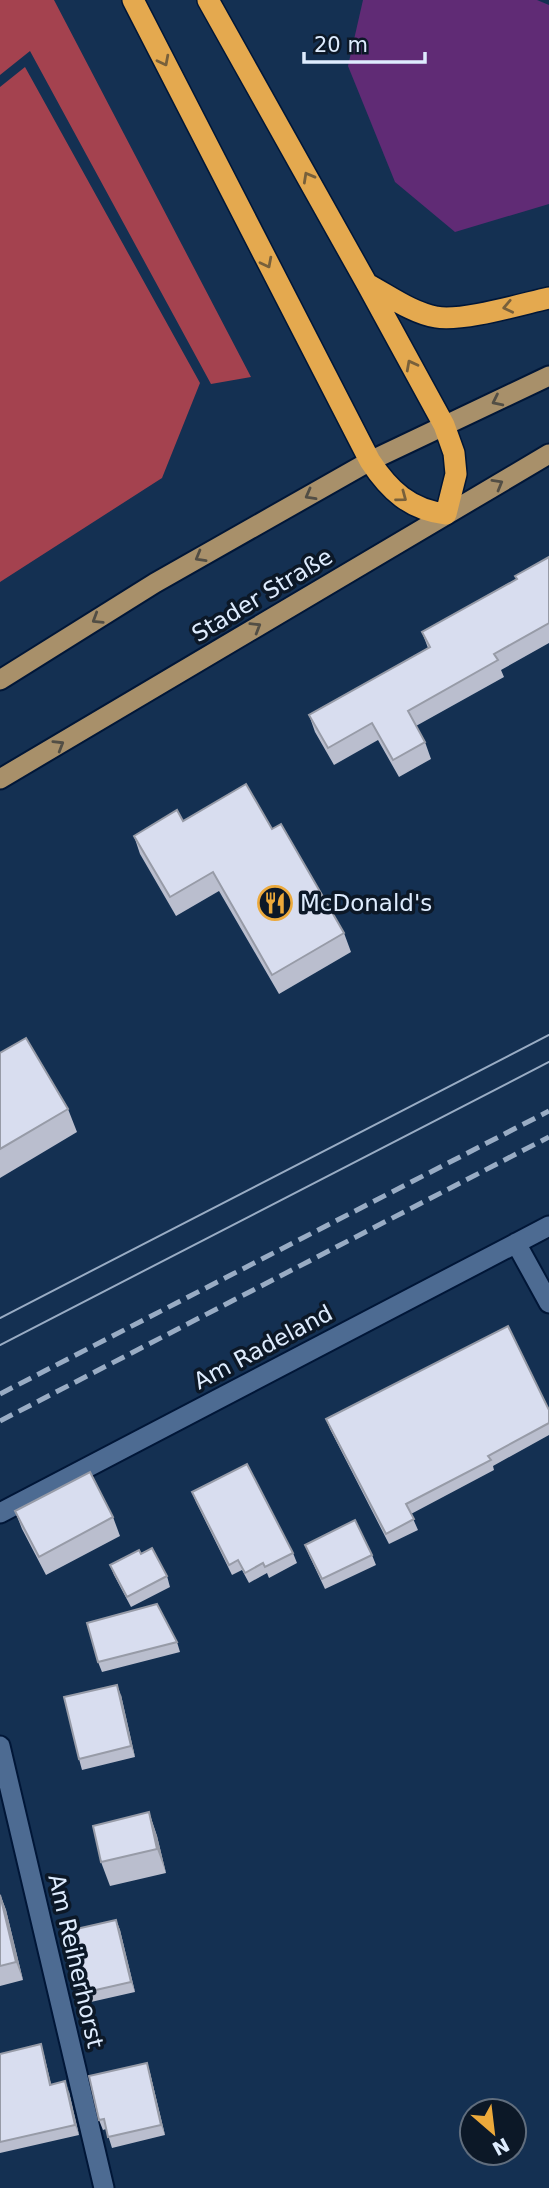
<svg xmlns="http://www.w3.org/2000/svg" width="549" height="2188" font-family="'DejaVu Sans',sans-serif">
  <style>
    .forest { fill: #a4424f }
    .water { fill: #602b75 }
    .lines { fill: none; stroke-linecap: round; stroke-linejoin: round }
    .minor-casing { stroke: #001637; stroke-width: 23 }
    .primary-casing { stroke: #001637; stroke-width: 23 }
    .motorway-casing { stroke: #001637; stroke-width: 24 }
    .minor { stroke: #4d6b92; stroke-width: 19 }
    .primary { stroke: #a8906a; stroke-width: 19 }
    .motorway { stroke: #e4a94f; stroke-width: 21 }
    .tram { stroke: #99acc4; stroke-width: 2 }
    .rail { stroke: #99acc4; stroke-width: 5; stroke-dasharray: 14 7; stroke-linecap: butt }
    .wall { fill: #babece }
    .shaded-wall { fill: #979ba7 }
    .building { fill: #d8ddef; stroke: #979ba7; stroke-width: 2 }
    .oneway { stroke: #78603b }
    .oneway2 { stroke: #524e45 }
    .labels { text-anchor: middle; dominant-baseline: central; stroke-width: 7; stroke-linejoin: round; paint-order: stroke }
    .street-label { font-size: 23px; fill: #deecfe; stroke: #0c1827 }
    .poi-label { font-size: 23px; fill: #deecfe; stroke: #0c1827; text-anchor: start }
  </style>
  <rect width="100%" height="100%" fill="#143052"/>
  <path class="forest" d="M 0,0 L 54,0 L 251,377 L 211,384 L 30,51 L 0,75 Z
    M 25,67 L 200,383 L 162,478 L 0,582 L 0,87 Z"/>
  <path class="water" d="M 363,0 L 537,0 L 549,5 L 549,204 L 455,232 L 395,182 L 348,66 Z"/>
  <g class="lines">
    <g class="minor-casing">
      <path id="minor" d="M 516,1243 L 549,1303
        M 0,1513 L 549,1226
        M 0,1746 L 104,2188"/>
    </g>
    <g class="primary-casing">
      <path id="primary" d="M 0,680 L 155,583 L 370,461 L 549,376
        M 0,779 L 549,454"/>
    </g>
    <g class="motorway-casing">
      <path id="motorway" d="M 133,0 L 370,461 C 389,490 410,510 446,514 L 456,474 L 454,453 L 444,425 L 367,284 L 208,0
        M 367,284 C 388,295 412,313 436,317 C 461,322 522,304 549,298"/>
    </g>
    <use href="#minor" class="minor"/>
    <use href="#primary" class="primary"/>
    <use href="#motorway" class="motorway"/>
    <path class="tram" d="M 0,1318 L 549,1035
      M 0,1345 L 549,1062"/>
    <path class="rail" d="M 0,1394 L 549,1111
      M 0,1421 L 549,1137"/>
  </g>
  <path class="wall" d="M 549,557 L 549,643 L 501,670 L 504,677 L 416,726 L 425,742 L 431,759 L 399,777 L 378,740 L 334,765 L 315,732 L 309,715 L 428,648 L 422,632 L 516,579 Z
    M 183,821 L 272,829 L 344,933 L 351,952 L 279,994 L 219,891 L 176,916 L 140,854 L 134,836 Z
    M 0,1053 L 68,1109 L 77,1132 L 0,1178 Z
    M 549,1410 L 549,1435 L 493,1466 L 494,1470 L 411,1514 L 418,1530 L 389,1544 L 330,1429 L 326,1419 Z
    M 192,1492 L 293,1553 L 297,1563 L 269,1578 L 267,1573 L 249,1583 L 242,1570 L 232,1575 L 196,1502 Z
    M 15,1511 L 113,1517 L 120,1536 L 46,1575 L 22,1529 Z
    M 305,1545 L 372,1555 L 376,1565 L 325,1589 L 309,1555 Z
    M 141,1554 L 167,1576 L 170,1587 L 131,1607 L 114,1575 L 110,1565 Z
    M 177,1642 L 180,1652 L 102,1672 L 98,1662 Z
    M 121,1695 L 135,1757 L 82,1770 L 79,1759 Z
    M 149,1812 L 157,1836 L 166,1873 L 110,1886 L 101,1862 Z
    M 0,1894 L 6,1910 L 23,1980 L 0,1986 Z
    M 116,1920 L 120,1930 L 135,1992 L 82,2004 L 78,1994 Z
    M 0,2054 L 44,2055 L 51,2085 L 69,2092 L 79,2135 L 0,2153 Z
    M 147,2063 L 150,2073 L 165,2135 L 112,2148 L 106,2129 L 103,2130 L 99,2120 Z"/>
  <path class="shaded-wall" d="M 117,1685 L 121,1695 L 135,1757 L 131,1746 Z
    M 149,1812 L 157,1836 L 166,1873 L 157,1849 Z
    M 0,1894 L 6,1910 L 23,1980 L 16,1962 Z
    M 116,1920 L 120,1930 L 135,1992 L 131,1982 Z
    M 41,2044 L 44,2055 L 54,2095 L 50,2085 Z
    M 147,2063 L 150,2073 L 165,2135 L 161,2125 Z
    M 65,2081 L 69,2092 L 79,2135 L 75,2125 Z"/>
  <path class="building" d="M 549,557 L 549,623 L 494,654 L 498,660 L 408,711 L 425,742 L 393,760 L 372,723 L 328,748 L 309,715 L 430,647 L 422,632 L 517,579 L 515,576 Z
    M 246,784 L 272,829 L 281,824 L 344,933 L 272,975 L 213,872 L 170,897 L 134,836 L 177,810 L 183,821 Z
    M 26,1038 L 68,1109 L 0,1149 L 0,1053 Z
    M 508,1326 L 549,1410 L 549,1423 L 488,1456 L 491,1460 L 406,1504 L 414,1519 L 386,1534 L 326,1419 Z
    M 247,1464 L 293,1553 L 265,1567 L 263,1563 L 245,1573 L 238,1560 L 229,1565 L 192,1492 Z
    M 90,1472 L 113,1517 L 39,1557 L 15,1511 Z
    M 355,1520 L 372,1555 L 322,1579 L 305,1545 Z
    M 152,1548 L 167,1576 L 127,1597 L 110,1565 L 139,1550 L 141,1554 Z
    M 157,1604 L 177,1642 L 98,1662 L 87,1623 Z
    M 117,1685 L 131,1746 L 79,1759 L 64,1697 Z
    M 149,1812 L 157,1849 L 101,1862 L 93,1826 Z
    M 0,1895 L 16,1962 L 0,1966 Z
    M 116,1920 L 131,1982 L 78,1994 L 63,1932 Z
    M 41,2044 L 50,2085 L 65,2081 L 75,2125 L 0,2142 L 0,2054 Z
    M 147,2063 L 161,2125 L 108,2137 L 104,2119 L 99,2120 L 89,2076 Z"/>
  <defs><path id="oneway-chevron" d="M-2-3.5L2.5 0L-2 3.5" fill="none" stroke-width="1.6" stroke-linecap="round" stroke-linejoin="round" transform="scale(1.75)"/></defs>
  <g class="oneway">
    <use href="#oneway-chevron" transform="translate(164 61) rotate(63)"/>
    <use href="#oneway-chevron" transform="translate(308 177) rotate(-119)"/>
    <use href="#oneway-chevron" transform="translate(267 263) rotate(63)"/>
    <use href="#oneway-chevron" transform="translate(508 307) rotate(168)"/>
    <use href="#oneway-chevron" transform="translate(411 365) rotate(-118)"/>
    <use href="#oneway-chevron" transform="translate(402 497) rotate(37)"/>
  </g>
  <g class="oneway2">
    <use href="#oneway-chevron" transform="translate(497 401) rotate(154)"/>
    <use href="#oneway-chevron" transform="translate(498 484) rotate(-30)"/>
    <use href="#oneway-chevron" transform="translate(310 495) rotate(151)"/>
    <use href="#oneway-chevron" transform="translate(200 557) rotate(150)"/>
    <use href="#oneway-chevron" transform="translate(97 619) rotate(148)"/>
    <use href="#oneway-chevron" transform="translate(256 627) rotate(-31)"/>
    <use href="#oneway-chevron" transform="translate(59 745) rotate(-31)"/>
  </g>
  <defs>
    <g id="restaurant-ring" transform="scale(1.75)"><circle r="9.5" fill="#0c1827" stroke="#eca93b" stroke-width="1.5"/><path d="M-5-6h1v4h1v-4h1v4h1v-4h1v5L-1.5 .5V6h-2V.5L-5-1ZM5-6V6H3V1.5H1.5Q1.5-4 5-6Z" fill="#eca93b"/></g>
  </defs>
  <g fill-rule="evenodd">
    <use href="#restaurant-ring" x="275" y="903"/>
  </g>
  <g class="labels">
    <g class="street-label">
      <text transform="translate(262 595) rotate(-31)">Stader Straße</text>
      <text transform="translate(263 1347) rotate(-28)">Am Radeland</text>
      <text transform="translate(76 1961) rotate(77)">Am Reiherhorst</text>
    </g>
    <g class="poi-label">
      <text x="300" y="903">McDonald's</text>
    </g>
  </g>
  <g transform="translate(493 2132) rotate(152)"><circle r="33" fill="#0c1827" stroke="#606d7d" stroke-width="2"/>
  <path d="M0-5L12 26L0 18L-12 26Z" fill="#eca93b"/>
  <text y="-10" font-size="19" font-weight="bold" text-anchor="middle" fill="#deecfe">N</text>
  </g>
  <path d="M304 52v10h121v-10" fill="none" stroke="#deecfe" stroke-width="3.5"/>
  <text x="314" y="52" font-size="21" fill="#deecfe" stroke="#0c1827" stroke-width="5" paint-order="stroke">20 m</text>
</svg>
